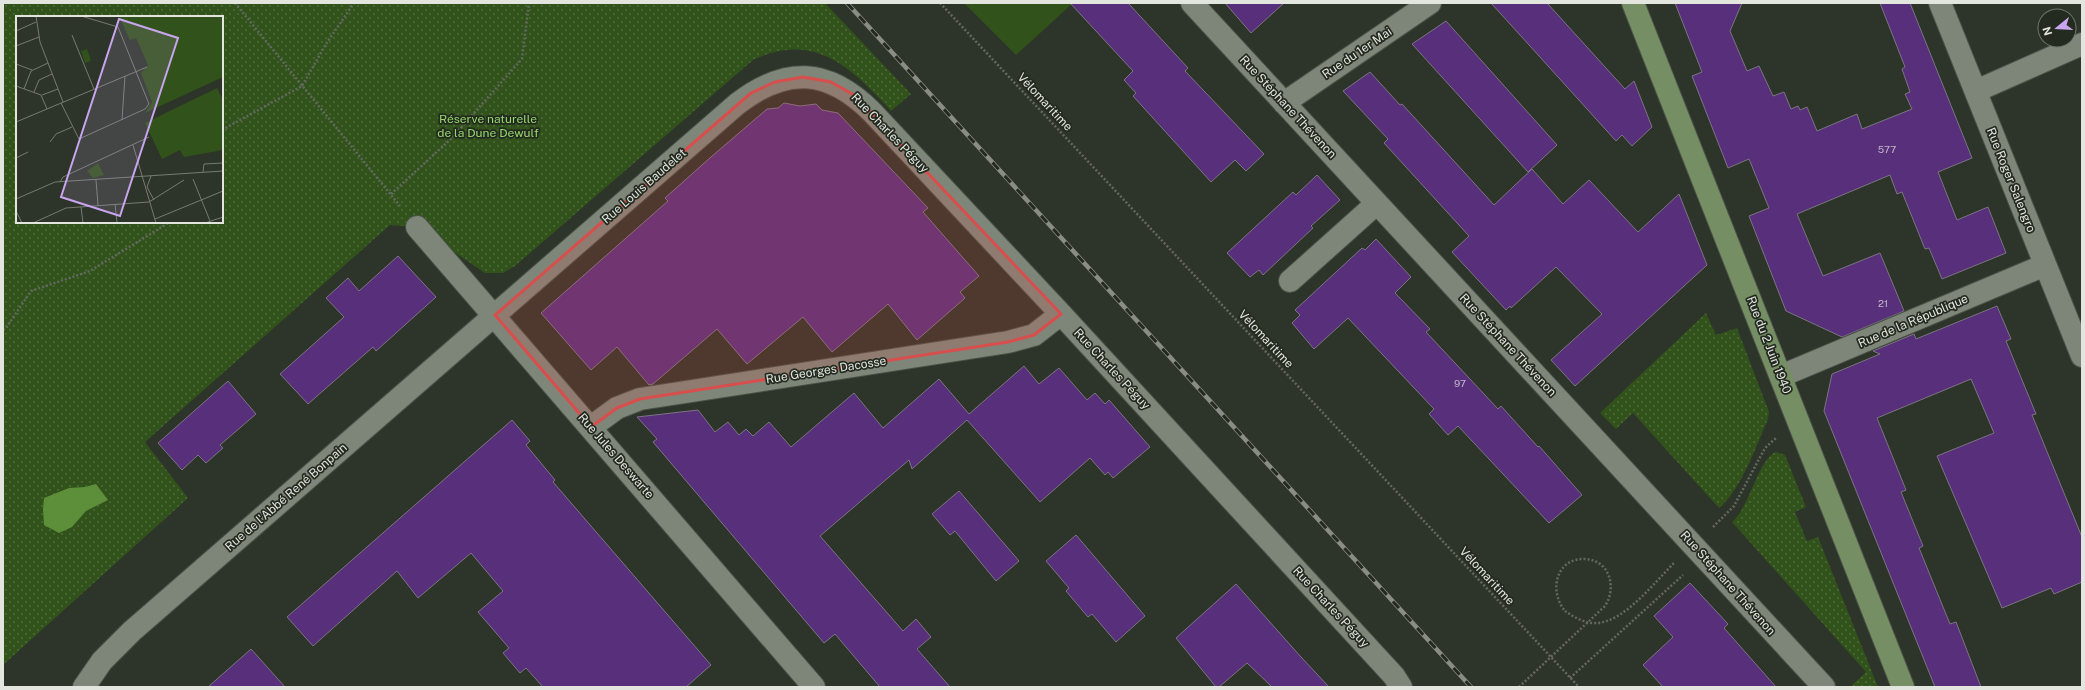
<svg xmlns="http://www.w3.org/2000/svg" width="2085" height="690" font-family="'Public Sans',sans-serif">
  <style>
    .grass { fill: url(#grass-dots); fill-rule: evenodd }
    .garden { fill: #31521a }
    .water { fill: #5d8f3b }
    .building { fill: #582f7b; stroke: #7b7582 }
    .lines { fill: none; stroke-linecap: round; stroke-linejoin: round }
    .minor-casing { stroke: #4a5147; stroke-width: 24 }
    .secondary-casing { stroke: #4a5147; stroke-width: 24 }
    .path { stroke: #636960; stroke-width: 2.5; stroke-dasharray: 2 2; stroke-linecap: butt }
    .minor { stroke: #7e8679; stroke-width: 22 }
    .secondary { stroke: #758e64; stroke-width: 22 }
    .rail-casing { stroke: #888d85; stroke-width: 4.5 }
    .rail { stroke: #232a20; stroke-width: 3; stroke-dasharray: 9; stroke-linecap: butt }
    .path-bridge { stroke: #636960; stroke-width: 2.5; stroke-dasharray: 2 2; stroke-linecap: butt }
    .marked { fill: #d84e4d; fill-opacity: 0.2; stroke: #d84e4d; stroke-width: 3; stroke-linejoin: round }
    .labels { text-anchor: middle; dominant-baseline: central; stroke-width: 3.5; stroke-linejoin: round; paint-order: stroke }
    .number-label { font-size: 10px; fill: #c0b8c6 }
    .street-label { font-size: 12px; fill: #e2e6df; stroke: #232a20 }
    .park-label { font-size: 12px; fill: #96d86b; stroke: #232a20 }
    .inset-road { fill: none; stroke: #757b72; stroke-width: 1 }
    .view { fill: #c8a5ee; fill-opacity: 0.15; stroke: #c8a5ee; stroke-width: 2 }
    .inset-edge { fill: none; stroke: #e2e6df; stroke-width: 2 }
  </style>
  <defs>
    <pattern id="grass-dots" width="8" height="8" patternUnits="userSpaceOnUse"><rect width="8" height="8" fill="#31521a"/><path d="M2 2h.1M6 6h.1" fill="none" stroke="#4f6b3b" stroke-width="1.8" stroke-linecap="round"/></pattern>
  </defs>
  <rect width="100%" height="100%" fill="#2d3429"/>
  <path class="grass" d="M 3,3 L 825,3 L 911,94 L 891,111 C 851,67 814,31 753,60 L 515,266 L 503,273 L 485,273 L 417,227 L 390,225 L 145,442 L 188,498 L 3,665 ZM 17,17 L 222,17 L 222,222 L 17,222 Z
    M 1706,313 L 1716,335 L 1737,328 L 1769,412 L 1768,419 C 1757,444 1740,492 1719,508 L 1633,413 L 1616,429 L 1600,413 Z
    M 1776,452 L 1785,455 L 1806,507 L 1795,512 L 1807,541 L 1818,537 L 1878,687 L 1850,687 L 1866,672 L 1732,522 C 1750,507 1758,459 1776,452 Z"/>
  <path class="garden" d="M 964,3 L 1073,3 L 1016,55 Z"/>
  <path class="water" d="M 96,484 L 108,500 L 86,511 L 72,527 L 59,533 L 44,525 L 43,509 L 44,498 L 69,488 L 85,487 Z"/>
  <path class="building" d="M 1070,3 L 1128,3 L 1188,68 L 1185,71 L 1264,154 L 1246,171 L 1235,160 L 1211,182 L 1133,96 L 1136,93 L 1124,80 L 1133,71 Z
    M 1225,3 L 1284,3 L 1251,33 Z
    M 1491,3 L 1547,3 L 1625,89 L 1634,81 L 1652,127 L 1632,146 L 1622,135 L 1616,141 Z
    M 1675,3 L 1742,3 L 1730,31 L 1747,71 L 1759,66 L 1773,96 L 1784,92 L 1791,109 L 1798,106 L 1800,110 L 1807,107 L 1817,131 L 1857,114 L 1862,129 L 1912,109 L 1905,94 L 1910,92 L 1902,69 L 1905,67 L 1880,3 L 1910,3 L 1972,158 L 1938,172 L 1957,220 L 1988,207 L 2006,253 L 1942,279 L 1929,248 L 1925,249 L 1902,192 L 1897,194 L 1890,175 L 1797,214 L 1823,276 L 1880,253 L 1904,311 L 1842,337 L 1786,311 L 1749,216 L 1769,208 L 1749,159 L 1728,168 L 1692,76 L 1702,72 Z
    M 1446,21 L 1557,145 L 1528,172 L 1412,44 Z
    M 1370,72 L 1400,105 L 1402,104 L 1494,205 L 1532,169 L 1563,204 L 1589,180 L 1638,232 L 1679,194 L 1707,265 L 1575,386 L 1551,360 L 1602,314 L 1556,267 L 1511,308 L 1510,306 L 1506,310 L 1452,252 L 1469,236 L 1384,143 L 1388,139 L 1343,91 Z
    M 784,103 L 800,106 L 816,104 L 822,110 L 838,113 L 928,208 L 923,212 L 979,276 L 960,292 L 965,298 L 917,340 L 888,304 L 832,352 L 803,317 L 747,364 L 717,329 L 653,384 L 649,385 L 617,347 L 591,370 L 541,313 L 668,201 L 665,198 L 711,157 L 767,109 L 778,108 Z
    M 1317,175 L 1340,200 L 1311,226 L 1313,228 L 1263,275 L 1259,270 L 1250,277 L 1227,253 L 1293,192 L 1296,195 Z
    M 1376,239 L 1411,277 L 1395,293 L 1430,329 L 1426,332 L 1498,409 L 1501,406 L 1538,447 L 1539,446 L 1582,495 L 1549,523 L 1458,426 L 1448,435 L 1429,414 L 1434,409 L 1348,318 L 1314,349 L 1292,323 L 1300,315 L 1295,310 L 1362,248 L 1365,250 Z
    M 398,256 L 436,297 L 376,351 L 373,347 L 308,404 L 280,374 L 344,317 L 326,298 L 348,278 L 359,291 Z
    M 1997,306 L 2011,339 L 2006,341 L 2036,414 L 2032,415 L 2082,537 L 2082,582 L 2054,594 L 2051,588 L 2002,608 L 1937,456 L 1994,433 L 1971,379 L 1877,418 L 1906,490 L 1901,492 L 1923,546 L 1919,548 L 1950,624 L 1956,622 L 1981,687 L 1935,687 L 1824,411 L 1832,374 L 1880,354 L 1873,351 L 1914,334 L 1916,339 Z
    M 1024,366 L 1039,384 L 1059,368 L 1087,400 L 1095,393 L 1105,404 L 1109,400 L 1150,447 L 1113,478 L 1108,472 L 1105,475 L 1090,458 L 1040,502 L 967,420 L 912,469 L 909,460 L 820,536 L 903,631 L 916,619 L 931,637 L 917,649 L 950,687 L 880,687 L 835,634 L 824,643 L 653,442 L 657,439 L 637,417 L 698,410 L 715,432 L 728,422 L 739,435 L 746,429 L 753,436 L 769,422 L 791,447 L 854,393 L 883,428 L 939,379 L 969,414 Z
    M 228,381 L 256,414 L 220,445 L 223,448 L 206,463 L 198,455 L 182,470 L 158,443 Z
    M 512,420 L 530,441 L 526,445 L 555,480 L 553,482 L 711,665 L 686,687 L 543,687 L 526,668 L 520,673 L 503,653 L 509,648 L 478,612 L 503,591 L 471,553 L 418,598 L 397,571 L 313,646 L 287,617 Z
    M 959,491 L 1019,561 L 996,581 L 955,531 L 950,535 L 932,514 Z
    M 1076,535 L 1145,616 L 1116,642 L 1092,614 L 1088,617 L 1066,591 L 1069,588 L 1046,561 Z
    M 1690,583 L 1728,624 L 1724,628 L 1776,687 L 1663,687 L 1643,665 L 1673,637 L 1654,616 Z
    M 1236,584 L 1301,657 L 1329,687 L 1272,687 L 1247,663 L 1219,687 L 1216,687 L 1176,638 Z
    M 251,649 L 285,687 L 208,687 Z"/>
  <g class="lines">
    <g class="minor-casing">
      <path id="minor" d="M 1192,3 L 1824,687
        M 1940,3 L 2082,356
        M 1976,91 L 2082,44
        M 1284,103 L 1430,3
        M 417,227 L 814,687
        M 1290,281 L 1376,204
        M 1781,376 L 2045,265
        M 591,427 L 617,408 L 640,399 L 1008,342 L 1034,335 L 1061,314
        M 84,687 L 102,661 L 132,631 L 737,104 C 786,66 828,68 872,112 L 1061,314 L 1394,676 L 1401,687"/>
    </g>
    <g class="secondary-casing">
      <path id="secondary" d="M 1633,3 L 1903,687"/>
    </g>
    <path class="path" d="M 235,3 L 400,206
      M 940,3 L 1579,687
      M 222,130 L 302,86 L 326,44 L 354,3
      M 391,194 L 452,138 L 522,59 L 529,3
      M 3,330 L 6,328 L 31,291 L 90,271 L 170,222
      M 1713,527 L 1734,506 L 1765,448 L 1776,438
      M 1565,611 C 1574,617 1585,624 1597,623 C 1624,622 1655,582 1674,563
      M 1570,678 L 1683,575"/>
    <use href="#minor" class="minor"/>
    <use href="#secondary" class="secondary"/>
    <g class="rail-casing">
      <path id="rail" d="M 847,3 L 1471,687"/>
    </g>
    <use href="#rail" class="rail"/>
    <path class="path-bridge" d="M 1519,687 L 1605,606 C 1617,588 1610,560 1585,559 C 1555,558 1549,592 1565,611"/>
  </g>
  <path class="marked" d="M 803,77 L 831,82 L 854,95 L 1061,314 L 1034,335 L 1008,342 L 640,399 L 617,408 L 591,427 L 495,315 L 751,93 L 775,82 Z"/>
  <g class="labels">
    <g class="number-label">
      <text x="1887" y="149">577</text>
      <text x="1883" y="303">21</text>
      <text x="1460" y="383">97</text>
    </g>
    <g class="street-label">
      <text transform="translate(1357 53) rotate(-34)">Rue du 1er Mai</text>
      <text transform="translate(1045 102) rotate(47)">Vélomaritime</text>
      <text transform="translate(1288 107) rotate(47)">Rue Stéphane Thévenon</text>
      <text transform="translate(890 133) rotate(46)">Rue Charles Péguy</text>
      <text transform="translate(2011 180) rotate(68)">Rue Roger Salengro</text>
      <text transform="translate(644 186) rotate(-41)">Rue Louis Baudelet</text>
      <text transform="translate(1913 321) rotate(-23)">Rue de la République</text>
      <text transform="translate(1266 339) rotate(47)">Vélomaritime</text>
      <text transform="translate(1508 345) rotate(47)">Rue Stéphane Thévenon</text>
      <text transform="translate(1769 345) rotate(69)">Rue du 2 Juin 1940</text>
      <text transform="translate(1112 369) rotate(47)">Rue Charles Péguy</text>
      <text transform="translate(826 370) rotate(-9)">Rue Georges Dacosse</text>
      <text transform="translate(616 456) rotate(49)">Rue Jules Deswarte</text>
      <text transform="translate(286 497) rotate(-41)">Rue de l'Abbé René Bonpain</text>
      <text transform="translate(1487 576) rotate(47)">Vélomaritime</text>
      <text transform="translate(1728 583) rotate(48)">Rue Stéphane Thévenon</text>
      <text transform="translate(1331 607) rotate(47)">Rue Charles Péguy</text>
    </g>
    <g class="park-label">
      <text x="488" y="119">Réserve naturelle<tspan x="488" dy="14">de la Dune Dewulf</tspan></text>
    </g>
  </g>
  <g transform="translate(16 16)">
    <rect width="207" height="207" fill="#2d3429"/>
    <path d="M 103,0 L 207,0 L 207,61 L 129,97 L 136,86 L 125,57 L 132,49 L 120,22 L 114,24 ZM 82,147 L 88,159 L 77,162 L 71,155 Z" fill="#31521a"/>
    <path d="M 71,33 L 75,45 L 69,47 L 65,35 ZM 201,72 L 207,84 L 207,134 L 168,141 L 164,134 L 146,143 L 129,107 Z" fill="#31521a"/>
    <path class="inset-road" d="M 20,0 L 24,26 L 47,86M 0,15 L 20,6M 56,19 L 78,73M 0,30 L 23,21M 0,48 L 16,54M 0,70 L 25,79 L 31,93M 8,73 L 15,55 L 32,47M 18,76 L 23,64 L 36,58M 26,79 L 42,73M 45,87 L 63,123 L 129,93 L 133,88 L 102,11 L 65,0M 106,104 L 109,60M 0,106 L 131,51M 34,126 L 40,118 L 56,111M 117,129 L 140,207M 0,142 L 12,136M 187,156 L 188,148 L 207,147M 135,160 L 131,171 L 138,184M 177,163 L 194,205M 80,164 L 82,189M 44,166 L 47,161 L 133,121M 0,183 L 39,166 L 207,155M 99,188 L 101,207M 65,191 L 67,207M 0,195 L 6,207M 139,203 L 207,175M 17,207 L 50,192 L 133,186 L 168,164M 189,207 L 207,201"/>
    <path class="view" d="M 103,3 L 162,22 L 104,200 L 45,181 Z"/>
    <rect width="207" height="207" class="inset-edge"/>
  </g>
  <rect width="2085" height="690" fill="none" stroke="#e2e6df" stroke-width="8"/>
  <g transform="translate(2057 28) rotate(252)"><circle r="19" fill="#232a20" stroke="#6f756c"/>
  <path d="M0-3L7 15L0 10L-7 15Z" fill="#c8a5ee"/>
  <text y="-6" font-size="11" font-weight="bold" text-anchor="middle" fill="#e2e6df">N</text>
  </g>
</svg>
